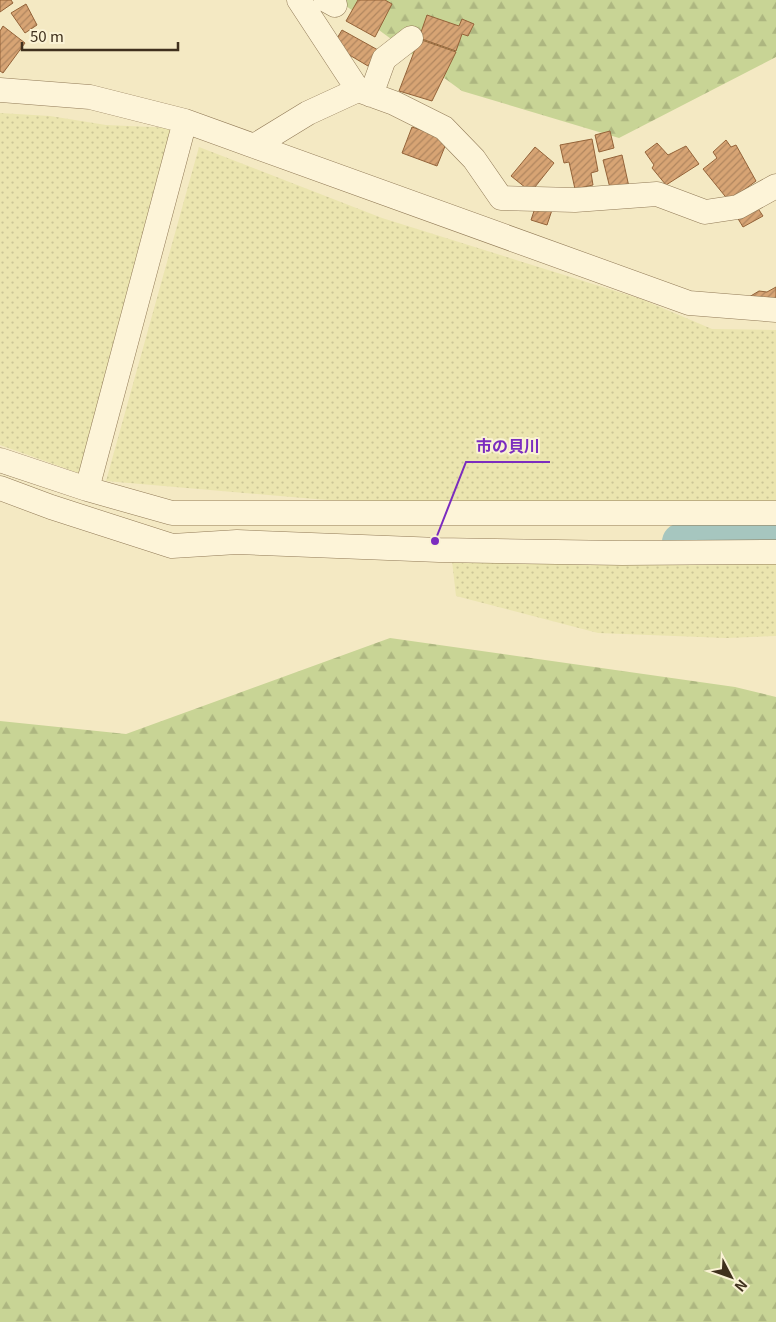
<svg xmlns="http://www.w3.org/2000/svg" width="776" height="1322" font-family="Georgia,'Noto Sans JP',serif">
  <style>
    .farmland { fill: url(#farmland-dots) }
    .forest { fill: url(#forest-firs) }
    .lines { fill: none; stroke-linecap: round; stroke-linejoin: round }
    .river { stroke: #a6c6bf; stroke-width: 38 }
    .building { fill: url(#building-hatch); stroke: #946339 }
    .street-casing { stroke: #917a57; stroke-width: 25 }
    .street { stroke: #fdf4d8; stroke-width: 24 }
    .leader { fill: none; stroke: #7b2cbf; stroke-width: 2 }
    .callout-dot { fill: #7b2cbf; stroke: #faf2d4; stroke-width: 2 }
    .callout-label { font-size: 16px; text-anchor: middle; font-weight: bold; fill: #7b2cbf; stroke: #faf2d4; stroke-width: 4; stroke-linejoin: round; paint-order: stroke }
  </style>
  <defs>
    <pattern id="farmland-dots" width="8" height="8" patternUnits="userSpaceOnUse" patternTransform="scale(1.25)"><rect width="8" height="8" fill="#ebe5af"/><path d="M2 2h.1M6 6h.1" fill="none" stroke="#cbc596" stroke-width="1.8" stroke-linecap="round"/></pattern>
    <pattern id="forest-firs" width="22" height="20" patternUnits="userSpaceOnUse" patternTransform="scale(1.25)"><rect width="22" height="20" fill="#c8d495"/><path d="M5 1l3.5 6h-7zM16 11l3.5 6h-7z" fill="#adb680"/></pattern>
    <pattern id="building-hatch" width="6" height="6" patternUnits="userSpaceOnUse" patternTransform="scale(1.25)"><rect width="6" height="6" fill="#d7a474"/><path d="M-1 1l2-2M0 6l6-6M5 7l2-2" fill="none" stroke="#b0865f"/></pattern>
  </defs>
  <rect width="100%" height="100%" fill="#f4e9c3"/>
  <path class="farmland" d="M 0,113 L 50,116 L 106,125 L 175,128 L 84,475 L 0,445 Z
    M 199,147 L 382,218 L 641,299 L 712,329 L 776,330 L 776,502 L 628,505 L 327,500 L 106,481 Z
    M 776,559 L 776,636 L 726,638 L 598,633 L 456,596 L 452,561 Z"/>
  <path class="forest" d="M 338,0 L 776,0 L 776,57 L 619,138 L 462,91 Z
    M 390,638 L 735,687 L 776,697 L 776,1322 L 0,1322 L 0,721 L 126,734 Z"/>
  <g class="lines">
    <path class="river" d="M 681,542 L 776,539"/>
  </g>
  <path class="building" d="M 0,0 L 11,0 L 13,3 L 0,12 Z
    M 358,0 L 385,0 L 392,4 L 375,37 L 346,21 Z
    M 26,4 L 37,25 L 25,33 L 11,13 Z
    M 427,15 L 459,26 L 462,19 L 474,24 L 468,36 L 462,34 L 456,51 L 419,38 Z
    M 3,26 L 25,43 L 3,73 L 0,71 L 0,31 Z
    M 342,30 L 378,50 L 368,66 L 346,53 L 336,40 Z
    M 419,39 L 456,52 L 432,101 L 399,91 Z
    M 412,127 L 448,139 L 437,166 L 402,153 Z
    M 610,131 L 614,148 L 599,152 L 595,135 Z
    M 592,139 L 598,171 L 591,173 L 593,185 L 575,189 L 569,162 L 564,163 L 560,145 Z
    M 726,140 L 731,147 L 736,145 L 756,181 L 729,201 L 703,169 L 717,158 L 713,152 Z
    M 657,143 L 668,155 L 686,146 L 699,164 L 666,185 L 652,168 L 654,165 L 645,152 Z
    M 535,147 L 554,163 L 531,192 L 511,176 Z
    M 622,155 L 629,187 L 611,192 L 603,160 Z
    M 536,205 L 552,210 L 547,225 L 531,220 Z
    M 757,207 L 763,216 L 743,227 L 737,217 Z
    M 776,287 L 776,302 L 749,297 L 759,291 L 767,292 Z"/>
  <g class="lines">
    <g class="street-casing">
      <path id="street" d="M 299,0 L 358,90 L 394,103 L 444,128 L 474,159 L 501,198 L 575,200 L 657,194 L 705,212 L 738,207 L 776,186
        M 326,0 L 335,5
        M 0,90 L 90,97 L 185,121 L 689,303 L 776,310
        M 371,95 L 384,59 L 411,38
        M 254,146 L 308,113 L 358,90
        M 0,460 L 87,489 L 172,513 L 776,513
        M 0,488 L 51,507 L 172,546 L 237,542 L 439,550 L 622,553 L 776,552
        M 87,489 L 185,121"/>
    </g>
    <use href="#street" class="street"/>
  </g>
  <path class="leader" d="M435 541L466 462H550"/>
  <circle class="callout-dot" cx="435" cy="541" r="5"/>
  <g class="callout-label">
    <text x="508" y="452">市の貝川</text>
  </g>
  <g transform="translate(731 1277) rotate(131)" stroke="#faf2d4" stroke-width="4" paint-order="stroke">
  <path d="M0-4L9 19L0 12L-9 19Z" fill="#3f301d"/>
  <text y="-8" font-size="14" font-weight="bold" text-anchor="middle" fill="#3f301d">N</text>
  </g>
  <path d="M22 42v8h156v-8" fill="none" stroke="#3f301d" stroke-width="2.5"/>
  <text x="30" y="42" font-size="15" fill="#3f301d" stroke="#faf2d4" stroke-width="4" paint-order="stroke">50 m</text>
</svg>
